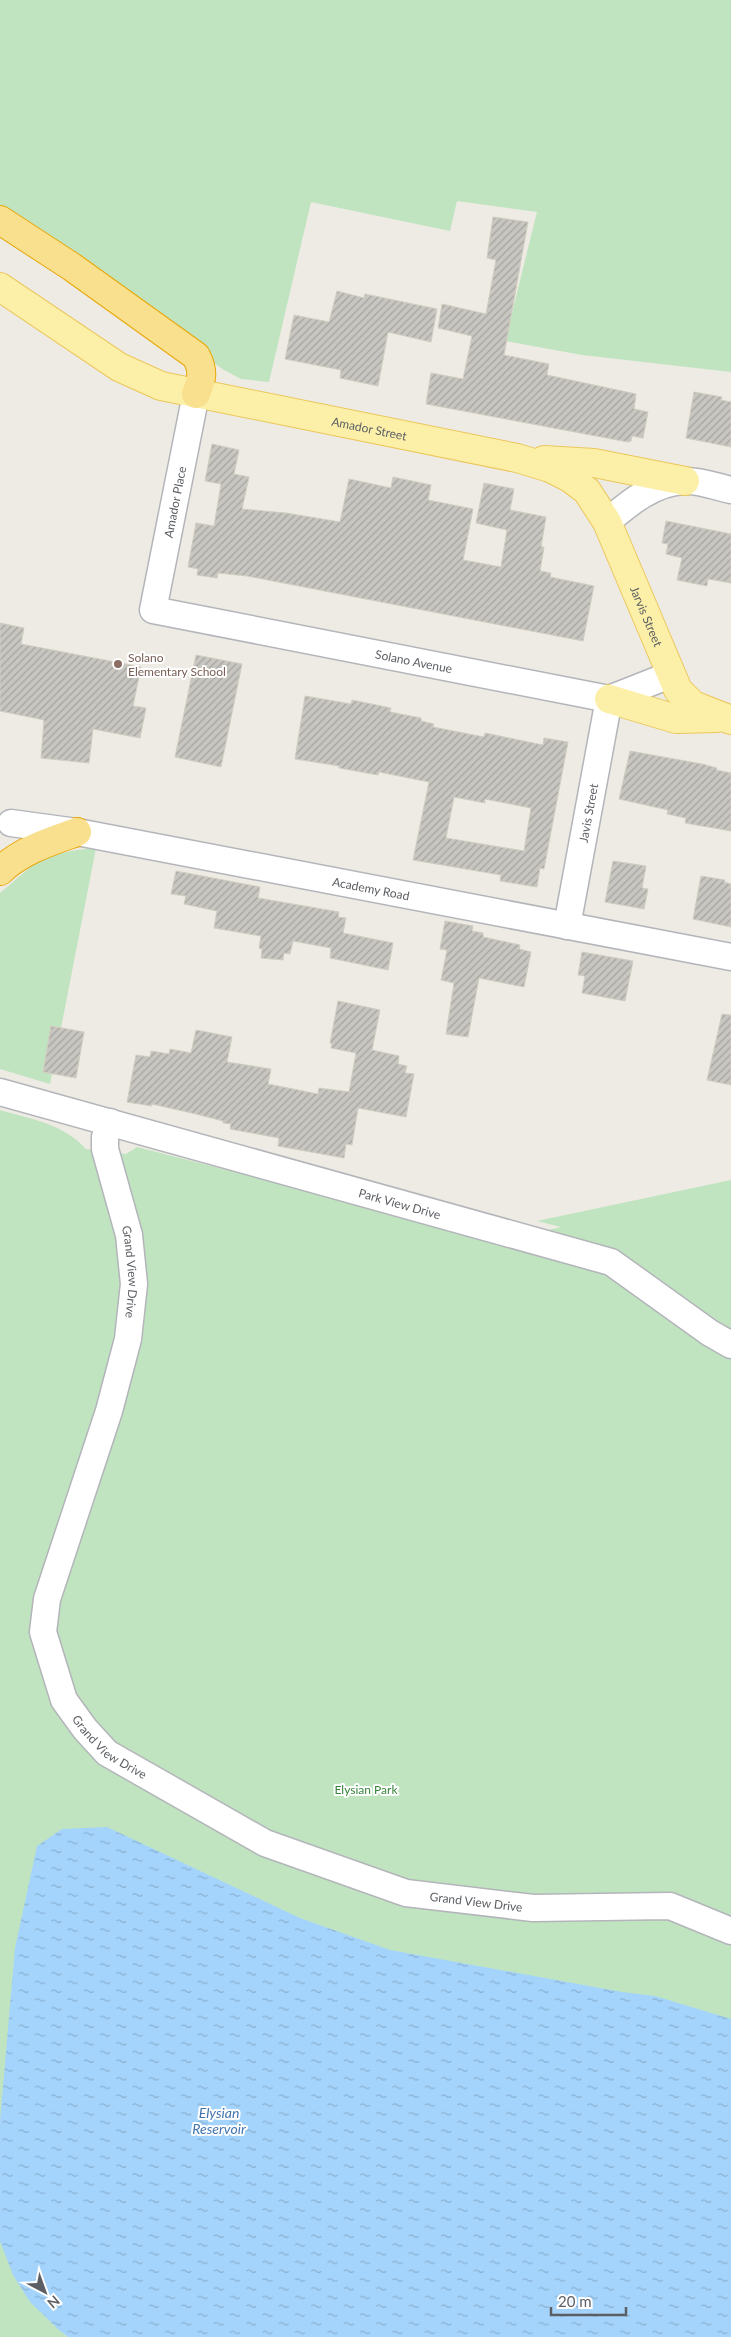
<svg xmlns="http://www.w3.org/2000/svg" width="731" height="2337" font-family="Lato,sans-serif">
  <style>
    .green { fill: #c0e4c0 }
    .water { fill: url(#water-ripples) }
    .building { fill: url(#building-hatch); stroke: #d2cdc1; fill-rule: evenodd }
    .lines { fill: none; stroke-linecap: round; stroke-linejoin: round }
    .minor-casing { stroke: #b3b5ba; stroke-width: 29 }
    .major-casing { stroke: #ecc75c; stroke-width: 30 }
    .highway-casing { stroke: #e8a708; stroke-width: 30 }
    .minor { stroke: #fff; stroke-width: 26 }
    .major { stroke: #fcf0a9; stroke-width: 28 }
    .highway { stroke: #f9e08e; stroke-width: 28 }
    .education-dot { fill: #8d6e63; stroke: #fff; stroke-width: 2 }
    .labels { text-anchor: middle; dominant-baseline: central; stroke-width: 4; stroke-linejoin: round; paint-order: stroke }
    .street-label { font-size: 12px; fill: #5b5e63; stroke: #fff }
    .education-label { font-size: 12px; fill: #785e54; stroke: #fff; text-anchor: start }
    .park-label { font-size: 12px; fill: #38853d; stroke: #fff }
    .water-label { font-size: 14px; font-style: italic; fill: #4274ae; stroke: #fff }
  </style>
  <defs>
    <pattern id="water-ripples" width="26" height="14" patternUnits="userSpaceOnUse" patternTransform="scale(1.25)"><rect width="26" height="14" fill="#a4d4fc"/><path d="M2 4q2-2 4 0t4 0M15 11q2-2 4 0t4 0" fill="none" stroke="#89afd0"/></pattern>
    <pattern id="building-hatch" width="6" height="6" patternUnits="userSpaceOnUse" patternTransform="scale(1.25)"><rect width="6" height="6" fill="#c8c6c0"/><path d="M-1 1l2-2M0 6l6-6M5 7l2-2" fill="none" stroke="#a5a4a0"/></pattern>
  </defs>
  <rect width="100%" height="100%" fill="#edebe3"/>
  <path class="green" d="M 0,0 L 731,0 L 731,372 L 582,355 L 505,341 L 537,212 L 457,201 L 450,231 L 311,202 L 269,382 L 241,379 L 224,370 L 14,224 L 0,207 Z
    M 96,848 L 61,1028 L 51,1027 L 43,1072 L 52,1074 L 50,1084 L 0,1069 L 0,893 L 41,858 L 76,850 Z
    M 0,1110 C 31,1119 64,1124 86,1149 L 126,1154 L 137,1147 L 503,1241 L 561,1227 L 537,1221 L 731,1180 L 731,2337 L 0,2337 Z"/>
  <path class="water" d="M 107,1827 L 300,1918 L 390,1950 L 622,1992 L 655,1996 L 731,2019 L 731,2337 L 68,2337 L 59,2330 L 30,2302 L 13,2275 L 0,2241 L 0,2121 L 15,1948 L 37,1846 L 62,1829 Z"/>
  <path class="building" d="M 493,217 L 528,222 L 504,355 L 549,364 L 547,375 L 636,394 L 634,409 L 648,412 L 643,438 L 632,436 L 631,441 L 628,442 L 426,404 L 431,373 L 463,379 L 472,336 L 438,328 L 442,304 L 486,314 L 496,260 L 487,258 Z
    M 337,291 L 364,298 L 365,294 L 437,309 L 431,342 L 388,332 L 378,386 L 340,378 L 341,370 L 285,359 L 294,315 L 329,322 Z
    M 694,392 L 722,397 L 721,400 L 731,402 L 731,447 L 686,438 Z
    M 212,444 L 239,450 L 234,474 L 249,477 L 242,509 L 286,513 L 340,522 L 349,479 L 391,488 L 393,477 L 431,485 L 428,500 L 473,509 L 463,560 L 501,567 L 507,530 L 476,523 L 484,483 L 514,489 L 510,510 L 546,517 L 541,547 L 544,547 L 540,571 L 551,573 L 550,577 L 594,586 L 583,641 L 247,576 L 218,573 L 217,578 L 197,575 L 198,569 L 188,567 L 196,523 L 214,526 L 221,484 L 205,481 Z
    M 666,521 L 731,534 L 731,583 L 708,579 L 707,586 L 677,580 L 682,558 L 666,554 L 668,544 L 662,543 Z
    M 0,623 L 24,628 L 21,644 L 141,667 L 133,706 L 146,708 L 140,738 L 93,729 L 89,763 L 41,758 L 44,720 L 0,711 Z
    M 196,655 L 242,664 L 221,767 L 175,757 Z
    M 305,696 L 351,704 L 352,700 L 391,708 L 390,712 L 421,718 L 421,721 L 434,724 L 433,727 L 484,737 L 485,733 L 543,745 L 544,738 L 568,742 L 544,869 L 540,868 L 537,887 L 500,881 L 501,875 L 413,860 L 429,782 L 379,772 L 378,775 L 339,768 L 339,766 L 295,759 ZM 454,797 L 485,803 L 485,799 L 531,808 L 524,851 L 446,838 Z
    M 630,751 L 702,764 L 717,768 L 716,770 L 731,773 L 731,831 L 685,823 L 686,818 L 667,814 L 668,810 L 619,799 Z
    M 613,861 L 646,866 L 642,888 L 648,889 L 644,909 L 605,902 Z
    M 176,871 L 260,887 L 258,898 L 339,912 L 338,917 L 346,918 L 343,933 L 393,943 L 388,970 L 330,958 L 331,948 L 293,941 L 290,954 L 284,953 L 283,960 L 261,958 L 262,949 L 259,948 L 261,936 L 214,928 L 217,911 L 184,904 L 186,896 L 171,894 Z
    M 701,876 L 725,880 L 724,882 L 731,884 L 731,927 L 693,919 Z
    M 445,921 L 473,926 L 472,931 L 483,933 L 483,937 L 520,945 L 519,949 L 531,952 L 524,987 L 479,978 L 468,1037 L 446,1034 L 454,983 L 441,980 L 447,950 L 440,949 Z
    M 582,952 L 633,961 L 625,1001 L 582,993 L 585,976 L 578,975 Z
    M 338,1001 L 380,1010 L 372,1050 L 399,1056 L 398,1064 L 407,1066 L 405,1073 L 414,1074 L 406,1117 L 358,1108 L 352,1145 L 346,1144 L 344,1158 L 278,1146 L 279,1138 L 230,1129 L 231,1124 L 223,1123 L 223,1121 L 196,1114 L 152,1104 L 152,1106 L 127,1102 L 136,1055 L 150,1057 L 151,1051 L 169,1054 L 170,1049 L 191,1053 L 196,1030 L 232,1037 L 227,1062 L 271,1069 L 268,1084 L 318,1094 L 319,1088 L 349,1092 L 356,1053 L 331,1048 L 332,1044 L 330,1043 Z
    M 722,1014 L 731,1015 L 731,1085 L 707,1080 Z
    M 51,1026 L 84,1032 L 76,1078 L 43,1072 Z"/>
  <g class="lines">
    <g class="minor-casing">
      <g id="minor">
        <path id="s1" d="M 196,394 L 153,610 L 609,699 L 670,675"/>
        <path d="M 607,522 C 629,503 654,482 685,481 C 699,480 717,487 731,490"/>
        <path id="s2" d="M 11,823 L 77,832 L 731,957"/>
        <path id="s3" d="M 567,926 L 609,699"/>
        <path id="s4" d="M 0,1092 L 611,1262 L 710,1333 L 731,1345"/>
        <path id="s5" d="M 110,1122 L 105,1137 L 105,1149 L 129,1235 L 134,1284 L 128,1339 L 109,1411 L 47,1599 L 43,1632 L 64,1700 L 85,1729 L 107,1753 L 265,1843 L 406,1893 L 533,1908 L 670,1906 L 731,1931"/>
      </g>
    </g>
    <g class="major-casing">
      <g id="major">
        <path id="s6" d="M 0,287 L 119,367 L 161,386 L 517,458 L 550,468 L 570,478 L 587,491 L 607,522 L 678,690 L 693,705 L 731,720"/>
        <path d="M 544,460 L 594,463 L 685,481"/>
        <path d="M 609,699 L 676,719 L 717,718"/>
      </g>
    </g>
    <g class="highway-casing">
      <path id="highway" d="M 0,220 L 72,267 L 196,356 C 204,371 202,379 196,394
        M 0,871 C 22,850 49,842 77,832"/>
    </g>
    <use href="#minor" class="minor"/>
    <use href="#major" class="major"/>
    <use href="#highway" class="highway"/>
  </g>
  <circle class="education-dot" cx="118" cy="664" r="5"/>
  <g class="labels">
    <g class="street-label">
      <text stroke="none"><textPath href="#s6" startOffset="402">Amador Street</textPath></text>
      <text transform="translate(175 502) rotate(-79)">Amador Place</text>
      <text stroke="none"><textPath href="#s6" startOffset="770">Jarvis Street</textPath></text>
      <text stroke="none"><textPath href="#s1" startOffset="486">Solano Avenue</textPath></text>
      <text stroke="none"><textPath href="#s3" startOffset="115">Javis Street</textPath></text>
      <text stroke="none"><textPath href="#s2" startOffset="366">Academy Road</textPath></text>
      <text stroke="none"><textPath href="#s4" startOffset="415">Park View Drive</textPath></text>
      <text stroke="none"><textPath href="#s5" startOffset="154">Grand View Drive</textPath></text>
      <text stroke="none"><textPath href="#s5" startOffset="665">Grand View Drive</textPath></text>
      <text stroke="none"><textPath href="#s5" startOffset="1069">Grand View Drive</textPath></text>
    </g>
    <g class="education-label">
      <text x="128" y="657">Solano<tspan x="128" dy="14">Elementary School</tspan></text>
    </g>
    <g class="park-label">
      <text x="366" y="1789">Elysian Park</text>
    </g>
    <g class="water-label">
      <text x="219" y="2112">Elysian<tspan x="219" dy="16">Reservoir</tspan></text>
    </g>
  </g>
  <g transform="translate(45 2292) rotate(139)" stroke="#ffffff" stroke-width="4" paint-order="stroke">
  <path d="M0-4L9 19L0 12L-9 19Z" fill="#5b5e63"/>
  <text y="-8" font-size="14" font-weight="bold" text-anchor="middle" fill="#5b5e63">N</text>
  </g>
  <path d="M551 2307v8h75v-8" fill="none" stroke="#5b5e63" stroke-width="2.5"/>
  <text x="558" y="2307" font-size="15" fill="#5b5e63" stroke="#ffffff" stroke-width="4" paint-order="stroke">20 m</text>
</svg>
